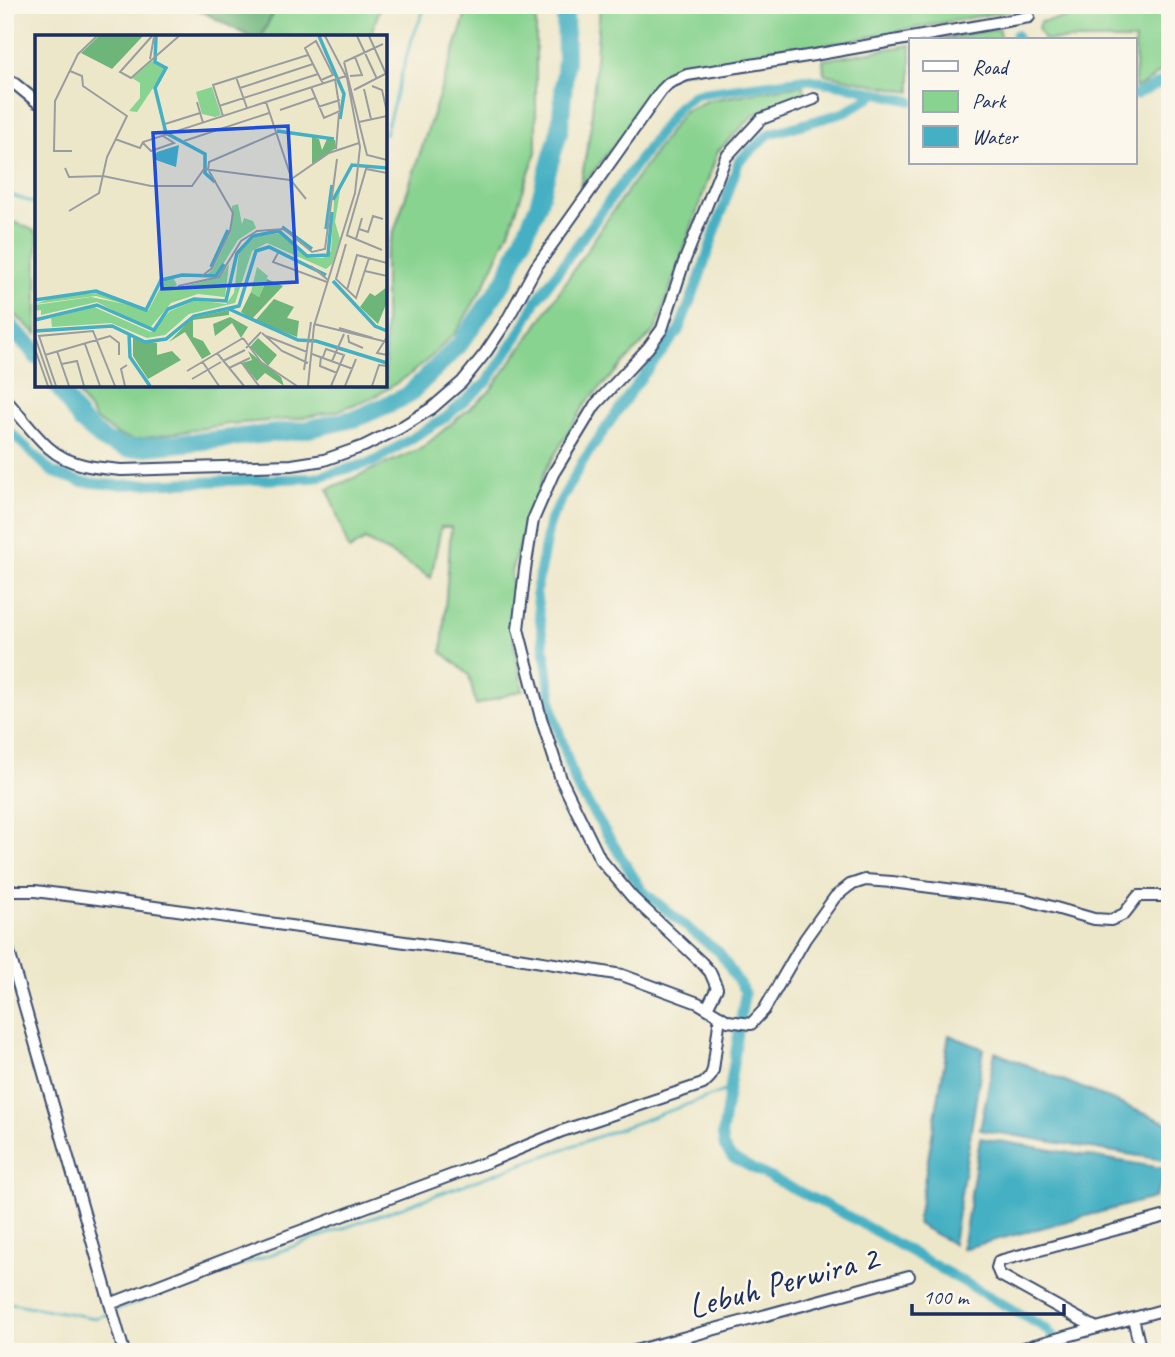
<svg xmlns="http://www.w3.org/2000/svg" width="1175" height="1357" font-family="Caveat,sans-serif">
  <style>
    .green { fill: #89d390; stroke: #528177; stroke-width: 2 }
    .forest { fill: #6eb57a; stroke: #44726c; stroke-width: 2 }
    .water { fill: #45b0c3; stroke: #307090; stroke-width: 2 }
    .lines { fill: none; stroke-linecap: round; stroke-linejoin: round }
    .stream { stroke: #45b0c3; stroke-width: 2.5 }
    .canal { stroke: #45b0c3; stroke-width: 10 }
    .river { stroke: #45b0c3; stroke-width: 18 }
    .minor-casing { stroke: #3a4b6e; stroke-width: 14 }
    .minor { stroke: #fff; stroke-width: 10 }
    .labels { text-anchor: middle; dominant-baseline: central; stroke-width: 5; stroke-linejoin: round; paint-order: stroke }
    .street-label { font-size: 35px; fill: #1b2f5e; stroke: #fbf7ec }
    .inset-river { fill: none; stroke: #45b0c3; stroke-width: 3.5 }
    .inset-road { fill: none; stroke: #999d9f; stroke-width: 2 }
    .view { fill: #1d4ed8; fill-opacity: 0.15; stroke: #1d4ed8; stroke-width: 3.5 }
    .inset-edge { fill: none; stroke: #1b2f5e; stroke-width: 3.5 }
  </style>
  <rect width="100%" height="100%" fill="#fbf7ec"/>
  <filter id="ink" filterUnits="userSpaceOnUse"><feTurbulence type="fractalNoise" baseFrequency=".0143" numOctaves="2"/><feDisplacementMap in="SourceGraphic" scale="14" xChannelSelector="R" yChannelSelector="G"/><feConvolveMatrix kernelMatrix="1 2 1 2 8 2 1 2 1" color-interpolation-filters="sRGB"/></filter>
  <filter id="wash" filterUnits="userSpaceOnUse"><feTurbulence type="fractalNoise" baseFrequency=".00686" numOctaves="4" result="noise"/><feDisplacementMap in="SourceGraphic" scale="28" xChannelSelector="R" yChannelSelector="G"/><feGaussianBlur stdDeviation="1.57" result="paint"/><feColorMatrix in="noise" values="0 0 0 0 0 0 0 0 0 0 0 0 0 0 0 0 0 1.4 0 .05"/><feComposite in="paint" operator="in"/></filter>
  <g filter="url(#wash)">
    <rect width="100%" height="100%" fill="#ede7ca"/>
    <path class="green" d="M 277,5 L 381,5 L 370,37 L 261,37 Z
      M 469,5 L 536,5 L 536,152 L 510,229 L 484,286 L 456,332 L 432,356 L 409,375 L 376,396 L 337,411 L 295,419 L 229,424 L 134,440 L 118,435 L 96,420 L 72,385 L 385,385 L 385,259 Z
      M 600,5 L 1055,5 L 979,16 L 674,74 L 659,84 L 632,123 L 580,188 L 591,125 Z
      M 1134,5 L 1170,5 L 1170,61 C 1162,72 1148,83 1135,88 L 1135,40 L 1044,40 L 1038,28 L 1040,22 L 1132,7 Z
      M 999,29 L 1000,40 L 936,40 Z
      M 911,45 L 911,92 L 824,74 L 823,60 Z
      M 803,85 L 805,95 L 755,114 L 718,151 L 656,329 L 586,403 L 545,471 L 511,571 L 514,643 L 523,690 L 476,705 L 469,675 L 442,652 L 451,527 L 441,527 L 431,578 L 399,558 L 365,540 L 349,550 L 328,489 L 422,448 L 489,392 L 534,330 L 608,218 L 684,111 L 709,100 Z
      M 5,218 L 33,230 L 37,234 L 37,334 L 5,306 Z"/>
    <path class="forest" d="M 190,5 L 277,5 L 261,37 L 250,37 Z"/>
    <path class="water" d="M 949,1035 L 984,1049 L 953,1244 L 917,1224 Z
      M 995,1052 L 1170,1124 L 1170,1161 L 980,1130 Z
      M 980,1138 L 1168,1169 L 1154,1198 L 962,1249 Z"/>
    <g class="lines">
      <path class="stream" d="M 385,134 L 410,44 L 426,5
        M 5,193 L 37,204
        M 5,1302 L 95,1318 L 108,1314
        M 114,1311 L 730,1089"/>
      <path class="canal" d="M 1016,35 L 1017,40
        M 876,93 L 846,112 L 769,134 L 739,161 L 699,279 L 678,332 L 635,386 L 583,461 L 550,520 L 536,592 L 554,716 L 576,785 L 642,890 L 694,933 L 719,952 L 745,992 L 722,1135 L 724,1147 L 732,1158 L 848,1216 L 1045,1328 L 1067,1352
        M 1135,95 L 1170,78
        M 5,427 L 52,472 L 81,482 L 117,485 L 313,478 L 373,462 L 445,418 L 487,382 L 518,336 L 537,300 L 678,107 L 695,94 L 806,79 L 848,86 L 911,101"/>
      <path class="river" d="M 5,323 L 30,346 L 37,356
        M 57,385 L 81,421 L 105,441 L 128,449 L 304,430 L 357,418 L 407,396 L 459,345 L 505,280 L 538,205 L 560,128 L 566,59 L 565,5"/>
    </g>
  </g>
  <g filter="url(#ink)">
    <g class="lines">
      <g class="minor-casing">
        <path id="minor" d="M 5,79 L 15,84 L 37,102
          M 5,399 C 20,415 33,434 49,448 C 69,466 97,468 122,470 L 292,465 L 324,460 L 364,446 L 400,428 L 432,408 L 462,382 L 486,352 L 506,322 L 536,267 L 661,91 L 669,83 L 687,75 L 814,55 L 1029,17
          M 5,891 L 35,891 L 98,899 L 505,956 L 622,975 L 698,1003 L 728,1021 L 751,1024 L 764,1010 L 805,939 L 835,897 L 850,885 L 865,880 L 892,882 L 1024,899 L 1094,919 L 1111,920 L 1124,914 L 1138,896 L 1170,896
          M 5,938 L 124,1352
          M 707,1008 L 717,988 L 710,972 L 702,963 L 633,898 L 600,859 L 561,779 L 541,718 L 518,629 L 525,569 L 533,520 L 553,474 L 595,405 L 648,348 L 662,329 L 684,262 L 726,157 L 761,119 L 814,99
          M 110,1304 L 260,1246 L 490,1161 L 562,1131 L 703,1084 L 710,1077 L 713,1070 L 720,1016
          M 1133,1318 L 1141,1352
          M 1096,1328 L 1000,1275 L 997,1268 L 999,1261 L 1170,1215
          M 631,1352 L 909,1276
          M 1009,1352 L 1170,1308"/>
      </g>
      <use href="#minor" class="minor"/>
    </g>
  </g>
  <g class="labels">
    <g class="street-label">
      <text transform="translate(783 1282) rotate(-15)">Lebuh Perwira 2</text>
    </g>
  </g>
  <g transform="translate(35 35)">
    <rect width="352" height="352" fill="#ede7ca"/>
    <path d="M 117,26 L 129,33 L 128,38 L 102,77 L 94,76 L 105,63 L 105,48 L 97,43 ZM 177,52 L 186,80 L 180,82 L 167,79 L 161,57 ZM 306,150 L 300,187 L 305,204 L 297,229 L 291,234 L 232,208 L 217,216 L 200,268 L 154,279 L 130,300 L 112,303 L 76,288 L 17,292 L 16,283 L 59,272 L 116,297 L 135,276 L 161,265 L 191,269 L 199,258 L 204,217 L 220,202 L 245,198 L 272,222 L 288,223 L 296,216 L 299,166 ZM 203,169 L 207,189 L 209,183 L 218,186 L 221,193 L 203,205 L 182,239 L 169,242 L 178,234 L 196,196 L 197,171 ZM 194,229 L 190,262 L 163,259 L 136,268 L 114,294 L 62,267 L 6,280 L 6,275 L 0,276 L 0,270 L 56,262 L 89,269 L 61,261 L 0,269 L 26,260 L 66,258 L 113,276 L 130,244 L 138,242 L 142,250 L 131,255 L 149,251 L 184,243 ZM 222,232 L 233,241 L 224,262 L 216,257 Z" fill="#89d390"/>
    <path d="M 64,1 L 108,1 L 77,34 L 46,18 ZM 277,102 L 284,104 L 287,115 L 292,104 L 300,105 L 301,113 L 277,129 ZM 232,244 L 248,251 L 217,284 L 206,277 L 216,257 L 224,262 ZM 352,252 L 352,267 L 343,289 L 325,272 L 335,258 L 340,261 ZM 239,264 L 259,272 L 252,283 L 264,286 L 262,302 L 220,286 ZM 194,275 L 194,280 L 158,285 L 158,302 L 168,306 L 176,319 L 167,324 L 150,297 L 134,307 L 157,283 ZM 195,282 L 213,292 L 206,303 L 197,288 L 180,301 L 178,289 ZM 98,303 L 122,308 L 122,320 L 137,316 L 146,325 L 113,344 L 98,321 ZM 223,303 L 242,320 L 233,331 L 215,312 ZM 213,316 L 246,342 L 249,351 L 230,338 L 222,346 L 207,328 L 217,325 Z" fill="#6eb57a"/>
    <path d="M 144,110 L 141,132 L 118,124 L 122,117 Z" fill="#45b0c3"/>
    <path class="inset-river" d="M 121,1 L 120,27 L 131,33 L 120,53 L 131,98 L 170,119 L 170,138 L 180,147M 284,1 L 309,59 L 305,84M 242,96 L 299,104M 298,165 L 317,130 L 352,133M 247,192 L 277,214M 291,194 L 297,150M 176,232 L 193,195M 298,246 L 340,291 L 352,296M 0,265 L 61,256 L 111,275 L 126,245 L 147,240 L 181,241 L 189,229M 194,274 L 263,305 L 281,306 L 352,328M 0,285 L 62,270 L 119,295 L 133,274 L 159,264 L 191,266 L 202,218 L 218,201 L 244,196 L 272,221 L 293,220 L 297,177M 0,296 L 77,291 L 110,307 L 131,304 L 159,281 L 204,271 L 221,216 L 234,212 L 291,240M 94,299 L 95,322 L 115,351"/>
    <path class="inset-road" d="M 117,1 L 85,37 L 96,43 L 144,1M 322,1 L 342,44M 334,1 L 351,39M 115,24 L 119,2M 309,27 L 332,120 L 352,125M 309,27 L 348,9M 315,41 L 327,40 L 320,22M 201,42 L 212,73M 286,45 L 298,40 L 281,6 L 270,13 L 286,45 L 288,48M 337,51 L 347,55 L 352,77M 276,52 L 289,83 L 305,76 L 300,44M 205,53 L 278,29M 329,54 L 336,84M 319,55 L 352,38M 162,67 L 168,88M 231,67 L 258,148 L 271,164M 184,71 L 283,39M 283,72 L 305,65M 245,75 L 280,63M 188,81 L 178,50 L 273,20M 324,87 L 352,81M 130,89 L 165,78M 80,104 L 105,113 L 108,107 L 311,41M 149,106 L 234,78M 108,108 L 116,116 L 139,108 L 128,101M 301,114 L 304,78M 37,116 L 19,116 L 20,66 L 43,19 L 62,1M 30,133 L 34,142 L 68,141 L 116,151 L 157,151 L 169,134 L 255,145 L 294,118 L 324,108M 173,135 L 174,127 L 241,98M 34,176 L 64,158 L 72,122 L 92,81 L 48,51 L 47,41 L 35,36M 324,194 L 333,197 L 338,181 L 348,184M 311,200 L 347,215M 312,200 L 331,134 L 352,138M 321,204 L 327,183M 311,209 L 301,244 L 321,263 L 334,223M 243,218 L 238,227 L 292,247M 276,231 L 293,245M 330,236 L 352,241M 167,241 L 177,233 L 195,196 L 198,178 L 174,136M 143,251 L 184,242 L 206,206 L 222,196 L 249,194 L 277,217 L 290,214 L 302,124M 312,255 L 322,220 L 352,228M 279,289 L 352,307M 304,293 L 338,303M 227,298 L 247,316 L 273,328M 313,300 L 314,307 L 328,313M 231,301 L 272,317M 0,302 L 17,351M 352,302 L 342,318 L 352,320M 208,303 L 226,327 L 262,351M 50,309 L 65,351M 211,313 L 226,297M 0,314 L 13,351M 22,316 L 34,351M 182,318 L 209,351M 277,319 L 318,334M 10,320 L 75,301 L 84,308 L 84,320M 286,321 L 285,331 L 302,338M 288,322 L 291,314 L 309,320 L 296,351M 167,326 L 184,351M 188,326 L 210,315M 297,326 L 309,299M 206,327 L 224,351M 27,329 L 42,326 L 49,351M 194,333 L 215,323M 269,335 L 276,287M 152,336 L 208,303M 157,344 L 186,327M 21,351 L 4,301 L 58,296 L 80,351M 90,351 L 86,334 L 92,330M 273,351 L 279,291 L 320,158 L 325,112 L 312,43 L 290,1M 310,351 L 321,324M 337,351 L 344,330 L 352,331"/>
    <path class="view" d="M 253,91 L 262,247 L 127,254 L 118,98 Z"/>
    <rect width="352" height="352" class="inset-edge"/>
  </g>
  <rect width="1175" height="1357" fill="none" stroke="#fbf7ec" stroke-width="28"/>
  <rect x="909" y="38" width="228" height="126" fill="#fbf7ec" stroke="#a1a7b3" stroke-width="2"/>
  <rect x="923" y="61" width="35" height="10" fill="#ffffff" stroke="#a1a7b3" stroke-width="2"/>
  <text x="972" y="74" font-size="21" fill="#1b2f5e">Road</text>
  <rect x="923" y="91" width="35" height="21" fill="#89d390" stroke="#a1a7b3" stroke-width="2"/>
  <text x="972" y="108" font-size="21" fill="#1b2f5e">Park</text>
  <rect x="923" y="126" width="35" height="21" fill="#45b0c3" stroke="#a1a7b3" stroke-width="2"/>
  <text x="972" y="144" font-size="21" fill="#1b2f5e">Water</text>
  <path d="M912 1304v10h152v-10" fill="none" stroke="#1b2f5e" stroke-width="3.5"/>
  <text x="923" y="1304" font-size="21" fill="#1b2f5e" stroke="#fbf7ec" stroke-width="5" paint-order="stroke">100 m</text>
</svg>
